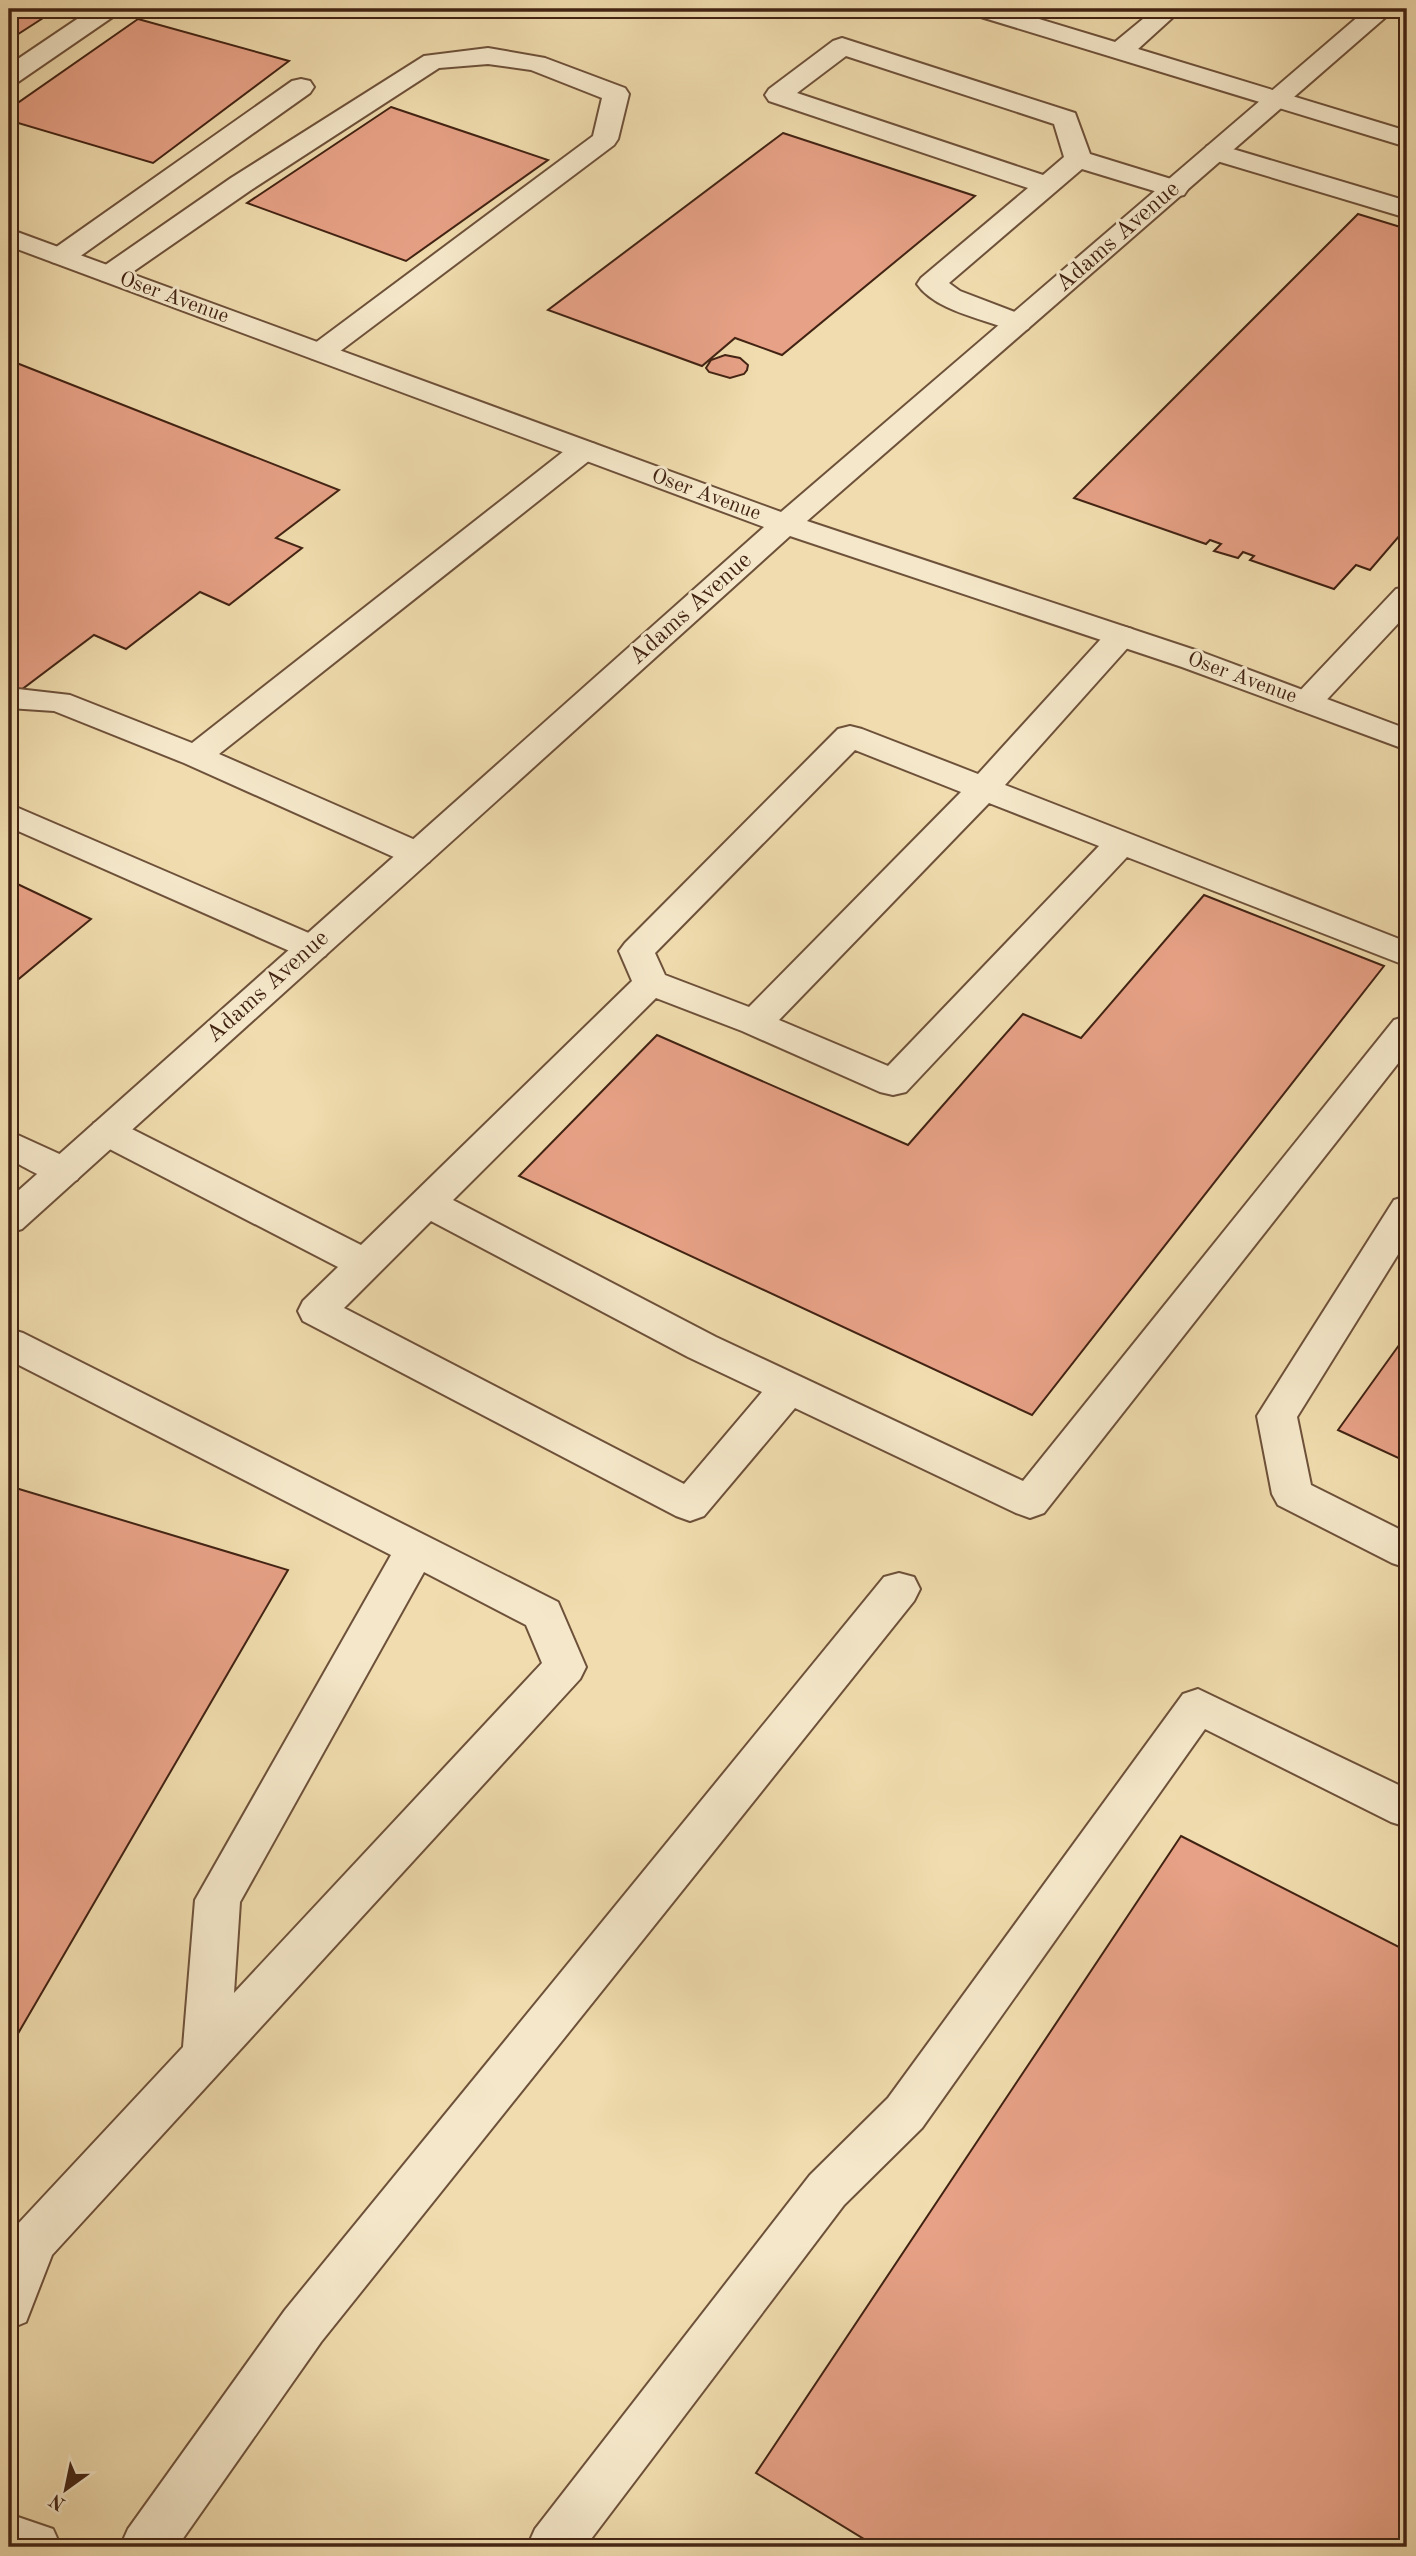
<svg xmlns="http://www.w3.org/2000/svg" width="1416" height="2556" font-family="'Old Standard TT',serif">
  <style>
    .building { fill: #e7a186; stroke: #422313; stroke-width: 2 }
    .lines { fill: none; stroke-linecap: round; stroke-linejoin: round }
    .service-casing { stroke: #6e513a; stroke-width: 4 }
    .minor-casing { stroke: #6e513a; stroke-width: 4 }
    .tertiary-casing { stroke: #6e513a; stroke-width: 4 }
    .service { fill: #f5e8ca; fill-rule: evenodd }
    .minor { fill: #f5e8ca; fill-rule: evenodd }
    .tertiary { fill: #f5e8ca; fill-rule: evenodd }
    .labels { text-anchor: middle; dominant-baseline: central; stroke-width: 6; stroke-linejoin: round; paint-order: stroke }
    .far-street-label { font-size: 21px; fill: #422313; stroke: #f5e8ca }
    .street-label { font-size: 24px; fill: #422313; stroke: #f5e8ca }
  </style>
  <rect width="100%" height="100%" fill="#f0dcae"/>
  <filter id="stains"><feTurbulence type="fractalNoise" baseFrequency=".00286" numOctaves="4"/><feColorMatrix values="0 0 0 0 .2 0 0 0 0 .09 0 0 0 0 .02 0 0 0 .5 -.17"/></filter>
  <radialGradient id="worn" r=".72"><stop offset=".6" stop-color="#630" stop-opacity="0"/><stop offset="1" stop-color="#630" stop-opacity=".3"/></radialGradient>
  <path class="building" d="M 9,9 L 57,9 L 9,40 Z
    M 138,19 L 289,61 L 153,163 L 18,123 L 12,107 Z
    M 391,107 L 548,160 L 406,261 L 247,203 Z
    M 783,133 L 975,196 L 782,355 L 735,338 L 702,366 L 548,310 Z
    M 1358,214 L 1407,229 L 1407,527 L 1370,570 L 1356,565 L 1334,589 L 1250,560 L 1254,556 L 1243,552 L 1238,558 L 1214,551 L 1221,544 L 1210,540 L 1206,544 L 1074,498 Z
    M 725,355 L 740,358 L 748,365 L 747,370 L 744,374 L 730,378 L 709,372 L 706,368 L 711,360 Z
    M 9,360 L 339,490 L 276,538 L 302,548 L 229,605 L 200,592 L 126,649 L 94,635 L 21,690 L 9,684 Z
    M 9,880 L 91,919 L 9,987 Z
    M 1204,895 L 1384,966 L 1032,1415 L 519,1176 L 657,1035 L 908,1145 L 1023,1014 L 1081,1038 Z
    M 1407,1334 L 1407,1462 L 1338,1430 Z
    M 9,1486 L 288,1570 L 9,2049 Z
    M 1181,1836 L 1407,1951 L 1407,2547 L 877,2547 L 756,2473 Z"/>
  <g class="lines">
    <g class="service-casing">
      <path id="service" d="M 92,9 L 121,9 L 117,14 L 18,82 L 9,85 L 9,65 Z
        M 967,9 L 1006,9 L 1115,42 L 1155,9 L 1182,9 L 1138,49 L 1407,131 L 1407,147 L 971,14 Z
        M 842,38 L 1075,113 L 1090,154 L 1184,183 L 1188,189 L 1184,195 L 1174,197 L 1082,169 L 949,283 L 960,291 L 1028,317 L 1032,323 L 1028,329 L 1018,332 L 1008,329 C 980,318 935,310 917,284 L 921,278 L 1028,188 L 769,101 L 765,95 L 769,89 L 833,41 ZM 846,56 L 1054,124 L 1064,157 L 1043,175 L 797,93 Z
        M 488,48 L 545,58 L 625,88 L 629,94 L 618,139 L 614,145 L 331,358 L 321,361 L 311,358 L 307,352 L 311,346 L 593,136 L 602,98 L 531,70 L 488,64 L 439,68 L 251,190 L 121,280 L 111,282 L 101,280 L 97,274 L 101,268 L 231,178 L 424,56 Z
        M 301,79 L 310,81 L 314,87 L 310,93 L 72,262 L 62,264 L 52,262 L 48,256 L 52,250 L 292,81 Z
        M 1216,144 L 1407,201 L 1407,218 L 1207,158 L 1203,152 L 1207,146 Z
        M 584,441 L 595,444 L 599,450 L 595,456 L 219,754 L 429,846 L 434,854 L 429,862 L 417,865 L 405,862 L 184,763 L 54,711 L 9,708 L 9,688 L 70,695 L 192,743 L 573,444 Z
        M 1407,587 L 1407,614 L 1318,709 L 1307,712 L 1296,709 L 1291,702 L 1296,695 L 1396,589 Z
        M 1121,626 L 1132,629 L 1137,636 L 1132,643 L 1005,785 L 1407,942 L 1407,966 L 1127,857 L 906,1092 L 893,1095 L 880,1092 L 742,1031 L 656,998 L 453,1200 L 716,1337 L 1023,1481 L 1394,1020 L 1407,1016 L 1407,1052 L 1044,1513 L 1030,1518 L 1016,1513 L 795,1408 L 704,1516 L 690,1521 L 676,1516 L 303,1321 L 298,1311 L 303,1301 L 338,1267 L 94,1141 L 89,1132 L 94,1123 L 107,1119 L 120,1123 L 361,1245 L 632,981 L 619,951 L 625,943 L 838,729 L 850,726 L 862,729 L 978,774 L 1110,629 ZM 855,750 L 961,792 L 749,1007 L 665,975 L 655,953 ZM 989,803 L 1099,846 L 888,1066 L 779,1020 ZM 431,1221 L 688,1357 L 762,1392 L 684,1484 L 344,1308 Z
        M 9,804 L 325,940 L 331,948 L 325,956 L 313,959 L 301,956 L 9,827 Z
        M 9,1131 L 77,1162 L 83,1171 L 77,1180 C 53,1187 31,1170 9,1159 Z
        M 1407,1196 L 1407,1240 L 1297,1417 L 1311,1485 L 1407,1533 L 1407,1568 L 1392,1563 L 1278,1505 L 1272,1494 L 1257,1416 L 1394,1200 Z
        M 9,1329 L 23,1333 L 558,1602 L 586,1667 L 580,1679 L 52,2255 L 26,2322 L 9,2329 L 9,2242 L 16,2226 L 183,2047 L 195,1900 L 391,1555 L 9,1360 ZM 424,1572 L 526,1625 L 542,1663 L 234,1993 L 240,1902 Z
        M 899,1573 L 914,1577 L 920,1589 L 914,1601 L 321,2342 L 177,2547 L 120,2547 L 128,2529 L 285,2310 L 884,1577 Z
        M 1198,1689 L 1407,1789 L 1407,1827 L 1391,1822 L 1205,1729 L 922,2128 L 844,2205 L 585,2547 L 527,2547 L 535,2529 L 810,2175 L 888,2098 L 1183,1694 Z"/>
    </g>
    <g class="minor-casing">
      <path id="minor" d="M 9,2514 L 53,2529 L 61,2547 L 9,2547 Z"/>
    </g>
    <g class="tertiary-casing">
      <path id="tertiary" d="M 1367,9 L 1395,9 L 807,521 L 1204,653 L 1407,729 L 1407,750 L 1182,667 L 790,536 L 22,1229 L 9,1233 L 9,1199 L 764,527 L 9,246 L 9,229 L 781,512 Z"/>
    </g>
    <use href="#service" class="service"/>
    <use href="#minor" class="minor"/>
    <use href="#tertiary" class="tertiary"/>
  </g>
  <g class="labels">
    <g class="far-street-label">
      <text transform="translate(174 298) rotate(20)">Oser Avenue</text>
      <text transform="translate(706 495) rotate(20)">Oser Avenue</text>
      <text transform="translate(1242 678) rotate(20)">Oser Avenue</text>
    </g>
    <g class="street-label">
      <text transform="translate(1118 237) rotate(-41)">Adams Avenue</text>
      <text transform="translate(691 609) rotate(-42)">Adams Avenue</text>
      <text transform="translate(268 987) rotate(-42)">Adams Avenue</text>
    </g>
  </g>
  <rect width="1416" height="2556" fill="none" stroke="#f0dcae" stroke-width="35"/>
  <rect x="10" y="10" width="1395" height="2535" fill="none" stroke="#422313" stroke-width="3.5"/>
  <rect x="18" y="18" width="1381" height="2521" fill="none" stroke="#422313" stroke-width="2"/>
  <g transform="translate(66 2489) rotate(213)" stroke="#f5e8ca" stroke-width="5" paint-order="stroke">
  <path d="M0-5L12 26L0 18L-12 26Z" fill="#422313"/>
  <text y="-10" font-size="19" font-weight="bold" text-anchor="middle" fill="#422313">N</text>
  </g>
  <rect width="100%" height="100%" filter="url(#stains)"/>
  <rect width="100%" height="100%" fill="url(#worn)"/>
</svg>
